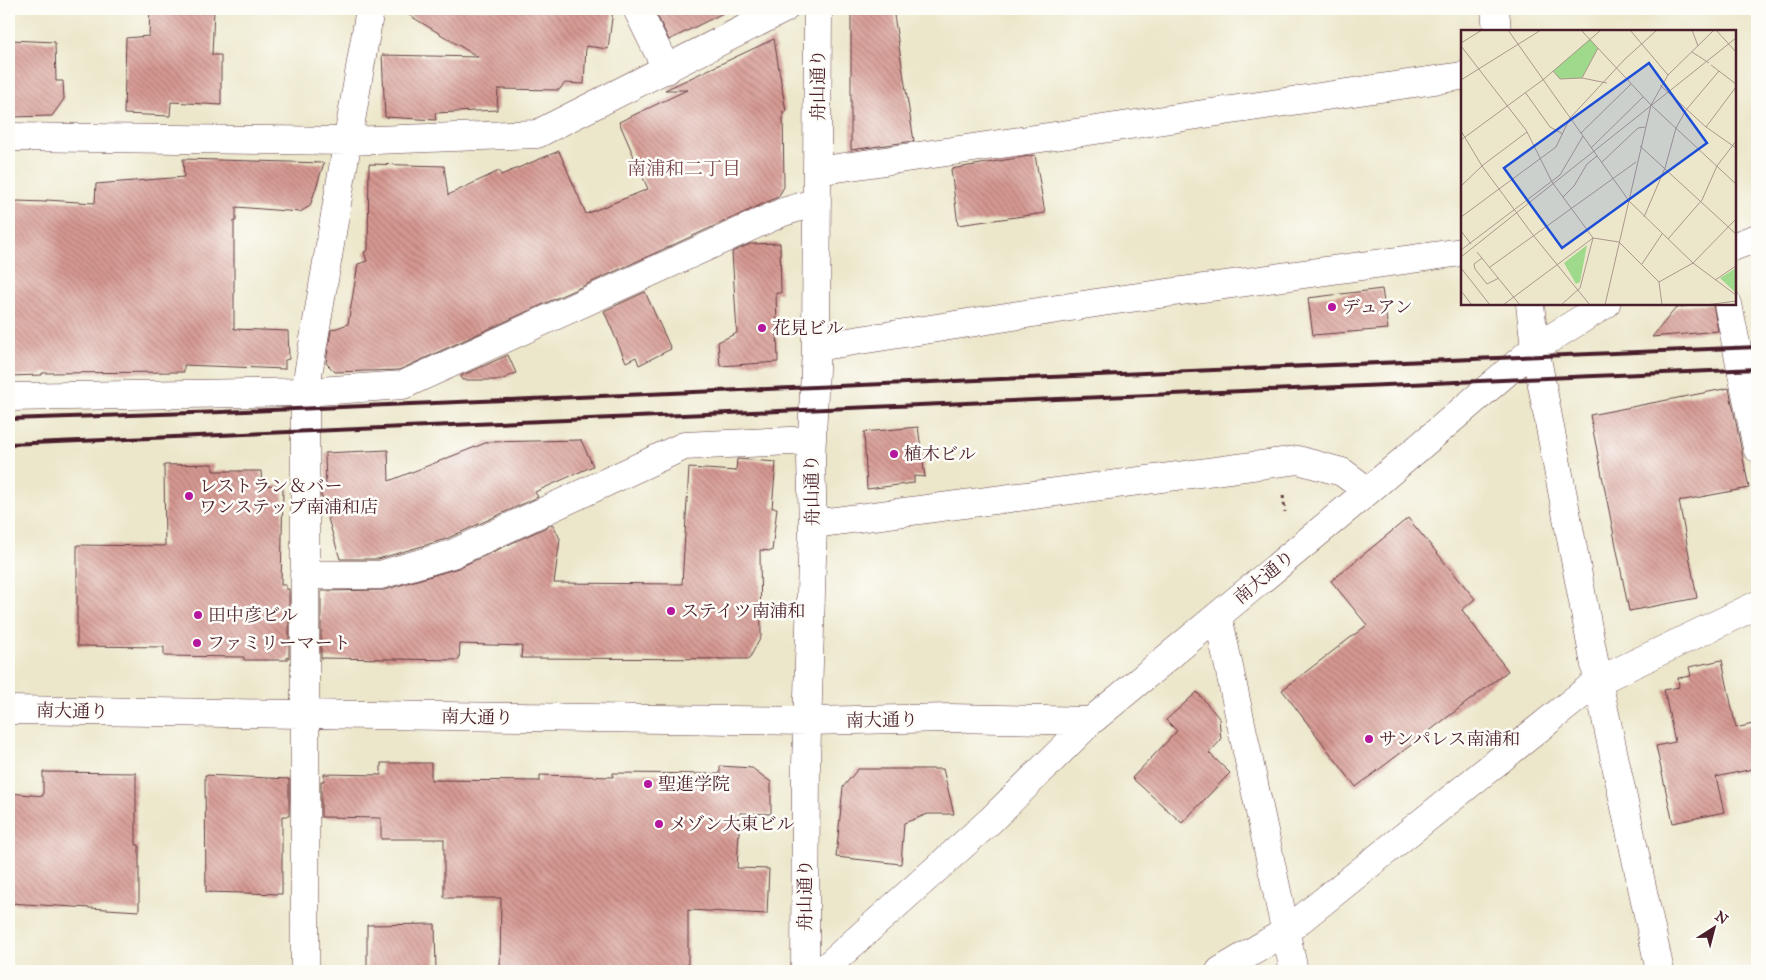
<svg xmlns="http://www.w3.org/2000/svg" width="1766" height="980" font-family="'IM FELL Great Primer','Noto Serif JP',serif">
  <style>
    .building { fill: url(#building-back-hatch) }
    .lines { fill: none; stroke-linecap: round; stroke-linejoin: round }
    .minor-casing { stroke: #623d43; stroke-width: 29 }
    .path { stroke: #623d43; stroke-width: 3; stroke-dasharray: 4 4; stroke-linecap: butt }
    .minor { stroke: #fff; stroke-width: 28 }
    .rail { stroke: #4a1f2b; stroke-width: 4 }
    .poi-dot { fill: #b5179e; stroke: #fdfcf7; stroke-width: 2 }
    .labels { text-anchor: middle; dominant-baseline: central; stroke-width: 5; stroke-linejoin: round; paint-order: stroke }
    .street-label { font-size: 18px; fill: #4a1f2b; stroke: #fdfcf7 }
    .poi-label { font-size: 18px; fill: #4a1f2b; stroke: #fdfcf7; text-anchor: start }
    .neighbourhood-label { font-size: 19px; fill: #7b494f; stroke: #fdfcf7 }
    .inset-road { fill: none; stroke: #ab978b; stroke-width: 1 }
    .view { fill: #1d4ed8; fill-opacity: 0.15; stroke: #1d4ed8; stroke-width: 2.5 }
    .inset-edge { fill: none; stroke: #4a1f2b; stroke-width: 2.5 }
  </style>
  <defs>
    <pattern id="building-back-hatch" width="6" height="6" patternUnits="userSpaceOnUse" patternTransform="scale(1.25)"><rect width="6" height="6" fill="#d59891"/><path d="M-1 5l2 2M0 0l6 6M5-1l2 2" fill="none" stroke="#af7b77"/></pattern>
  </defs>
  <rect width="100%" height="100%" fill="#fdfcf7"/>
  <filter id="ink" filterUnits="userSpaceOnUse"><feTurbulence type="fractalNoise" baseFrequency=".02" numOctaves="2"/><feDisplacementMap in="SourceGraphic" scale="10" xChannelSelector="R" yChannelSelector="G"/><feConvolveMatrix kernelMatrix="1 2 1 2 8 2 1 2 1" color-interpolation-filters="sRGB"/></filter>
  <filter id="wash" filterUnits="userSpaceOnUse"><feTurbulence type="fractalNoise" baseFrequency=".0096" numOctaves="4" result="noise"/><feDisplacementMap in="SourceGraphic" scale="20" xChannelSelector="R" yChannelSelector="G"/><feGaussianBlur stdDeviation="1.12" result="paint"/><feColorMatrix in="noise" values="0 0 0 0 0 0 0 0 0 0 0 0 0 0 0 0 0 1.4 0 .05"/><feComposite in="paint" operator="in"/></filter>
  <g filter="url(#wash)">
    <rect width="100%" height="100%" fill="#ece7cb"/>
    <g id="blocks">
      <path class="building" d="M 150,9 L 214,9 L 212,55 L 221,55 L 221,105 L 171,102 L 170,116 L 124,114 L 126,38 L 149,36 Z
        M 399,9 L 597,9 L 613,10 L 608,49 L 586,46 L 584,84 L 565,83 L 559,90 L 498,89 L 497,110 L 435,113 L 436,120 L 385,117 L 382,55 L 478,57 Z
        M 654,9 L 731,9 L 669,40 Z
        M 851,9 L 893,9 L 914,141 L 851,150 Z
        M 774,39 L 786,112 L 783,112 L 784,187 L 778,197 L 399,370 L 335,372 L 326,363 L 331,330 L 348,324 L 358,264 L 367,261 L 364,252 L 368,250 L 369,164 L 444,166 L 448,195 L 499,171 L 501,175 L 559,151 L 586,214 L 648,189 L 619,122 L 687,90 L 665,90 Z
        M 9,40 L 55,42 L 56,81 L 63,81 L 64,99 L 52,116 L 9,117 Z
        M 1035,155 L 1045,213 L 958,225 L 951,169 Z
        M 183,159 L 324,163 L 310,206 L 300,212 L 236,207 L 236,221 L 234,221 L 234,329 L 288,331 L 289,359 L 285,360 L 285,369 L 184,365 L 184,372 L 42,373 L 42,375 L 9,376 L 9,210 L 13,210 L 17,201 L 46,202 L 46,200 L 95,203 L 96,184 L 184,177 Z
        M 780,243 L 781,293 L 776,293 L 778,362 L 720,366 L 718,342 L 737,333 L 732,252 L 750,244 Z
        M 1382,289 L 1388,329 L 1313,335 L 1308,298 Z
        M 645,292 L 671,349 L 639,365 L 636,357 L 626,362 L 604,311 Z
        M 1695,304 L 1713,304 L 1718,331 L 1652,337 L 1676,308 Z
        M 508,355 L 516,373 L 501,380 L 462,380 L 461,376 Z
        M 1729,388 L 1749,488 L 1679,501 L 1697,598 L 1629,611 L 1590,415 Z
        M 918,427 L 925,477 L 914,476 L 914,483 L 867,489 L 864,432 Z
        M 581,440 L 593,466 L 535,492 L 538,497 L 446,539 L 378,559 L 340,559 L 321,495 L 321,487 L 326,487 L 325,453 L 388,450 L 389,481 L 488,442 Z
        M 737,459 L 776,462 L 772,508 L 777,508 L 772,551 L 760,550 L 761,637 L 749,659 L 521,658 L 522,646 L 460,644 L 459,660 L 321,658 L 321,591 L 384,590 L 458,568 L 553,524 L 560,539 L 554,583 L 682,584 L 689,468 L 736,471 Z
        M 213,464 L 213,471 L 261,471 L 262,485 L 283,486 L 281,585 L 286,585 L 286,589 L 289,589 L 289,658 L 287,657 L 287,660 L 244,660 L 244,657 L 164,656 L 164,647 L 77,646 L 77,545 L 165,546 L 164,465 Z
        M 1408,518 L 1475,599 L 1462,610 L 1508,671 L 1356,787 L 1282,690 L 1367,625 L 1331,581 Z
        M 1722,660 L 1736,728 L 1757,723 L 1757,768 L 1716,777 L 1724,812 L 1673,823 L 1656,746 L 1675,742 L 1664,690 L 1679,687 L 1678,678 L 1691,676 L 1689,667 Z
        M 1197,692 L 1219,718 L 1221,740 L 1209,753 L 1230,773 L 1182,823 L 1132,778 L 1177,731 L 1166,720 Z
        M 381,763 L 431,763 L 431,780 L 540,781 L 540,775 L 613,777 L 613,773 L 720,774 L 720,766 L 752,768 L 771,782 L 771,814 L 740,813 L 737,868 L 769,869 L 767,914 L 688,910 L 688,971 L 500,971 L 501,898 L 444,898 L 444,839 L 381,839 L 381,818 L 321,817 L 321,781 L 324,781 L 324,774 L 381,775 Z
        M 858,769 L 943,769 L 954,814 L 928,814 L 904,823 L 901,864 L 836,857 L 843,787 Z
        M 43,772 L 136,773 L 136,845 L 139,845 L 139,911 L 9,903 L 9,793 L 43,796 Z
        M 205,775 L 289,779 L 289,816 L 282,816 L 282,894 L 206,892 Z
        M 435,924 L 436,971 L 367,971 L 367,925 Z"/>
    </g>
  </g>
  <g filter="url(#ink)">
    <use href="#blocks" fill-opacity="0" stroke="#623d43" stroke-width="1"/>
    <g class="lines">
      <g class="minor-casing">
        <path id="minor" d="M 637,9 L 667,70
          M 1495,9 L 1497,31
          M 9,137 L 348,141 L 537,134 L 784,9
          M 817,171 L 1462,76
          M 1735,246 L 1757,238
          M 1530,304 L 1535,348 L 1598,681 L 1660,971
          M 1728,304 L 1757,448
          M 816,347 L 1102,302 L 1462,252
          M 9,397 L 305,392 L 403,385 L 783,212 L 817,202
          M 813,524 L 1298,460 L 1342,472 L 1368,491
          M 304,575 L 380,575 L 452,554 L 684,446 L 812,440
          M 1218,616 L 1294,971
          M 9,710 L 808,721 L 950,718 L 1091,721
          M 305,971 L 305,392 L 370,9
          M 805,971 L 806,766 L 813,524 L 811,460 L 816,347 L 818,9
          M 822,971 L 991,820 L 1091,721 L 1368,491 L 1535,348 L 1606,304
          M 1220,971 L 1285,932 L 1598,681 L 1757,605"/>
      </g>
      <path class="path" d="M 1283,495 L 1285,512"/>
      <use href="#minor" class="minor"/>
      <path class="rail" d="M 9,419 L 222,412 L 1757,347
        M 9,444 L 1757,369"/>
    </g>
  </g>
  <g class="poi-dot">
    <circle cx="1332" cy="307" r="5"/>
    <circle cx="762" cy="328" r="5"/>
    <circle cx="894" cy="454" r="5"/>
    <circle cx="189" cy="496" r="5"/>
    <circle cx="671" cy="611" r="5"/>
    <circle cx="198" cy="615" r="5"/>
    <circle cx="197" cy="643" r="5"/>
    <circle cx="1369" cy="739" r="5"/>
    <circle cx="648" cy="784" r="5"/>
    <circle cx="659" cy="824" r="5"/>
  </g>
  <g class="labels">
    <g class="street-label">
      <text transform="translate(818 85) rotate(-90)">舟山通り</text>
      <text transform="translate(812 490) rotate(-91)">舟山通り</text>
      <text transform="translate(1264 577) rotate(-40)">南大通り</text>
      <text transform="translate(72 711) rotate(1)">南大通り</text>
      <text transform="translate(477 717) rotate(1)">南大通り</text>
      <text transform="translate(882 720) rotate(-1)">南大通り</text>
      <text transform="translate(805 895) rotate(-90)">舟山通り</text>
    </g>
    <g class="poi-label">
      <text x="1342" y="307">デュアン</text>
      <text x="772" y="328">花見ビル</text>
      <text x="904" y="454">植木ビル</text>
      <text x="199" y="486">レストラン＆バー<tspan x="199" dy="21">ワンステップ南浦和店</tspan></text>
      <text x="681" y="611">ステイツ南浦和</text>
      <text x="208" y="615">田中彦ビル</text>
      <text x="207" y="643">ファミリーマート</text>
      <text x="1379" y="739">サンパレス南浦和</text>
      <text x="658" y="784">聖進学院</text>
      <text x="669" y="824">メゾン大東ビル</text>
    </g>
    <g class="neighbourhood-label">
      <text x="684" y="168">南浦和二丁目</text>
    </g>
  </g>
  <g transform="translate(1461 30)">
    <rect width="275" height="275" fill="#ece7cb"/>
    <path d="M 129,9 L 137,18 L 121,48 L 99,49 L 92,41 ZM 126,215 L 119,252 L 115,254 L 103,233 ZM 275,238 L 275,263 L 259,248 Z" fill="#9ed98c"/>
    <path class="inset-road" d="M 47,0 L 168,171 L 232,233 L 275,265M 120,0 L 190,75 L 275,154M 169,0 L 207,45M 231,0 L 237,16M 255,0 L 275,22M 0,13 L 21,0M 0,16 L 65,100 L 91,152 L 132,208 L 158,212 L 198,252 L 201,275M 231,22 L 248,33M 250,35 L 275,54M 92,41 L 99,49 L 121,48 L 146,53M 121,48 L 137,18M 0,50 L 80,0M 199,55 L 245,97 L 275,118M 64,62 L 89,97 L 102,104M 245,97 L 275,57M 0,101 L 21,136 L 72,205 L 129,275M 120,103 L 170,54M 0,110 L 83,49 L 140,0M 179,116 L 275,204M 130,118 L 182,67M 141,132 L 177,98 L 184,97M 0,156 L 22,135 L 66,102M 102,167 L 113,156 L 126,134 L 136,126M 0,187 L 95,117 L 109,88 L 164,29 L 196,0M 183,187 L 204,138 L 215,98 L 225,80 L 258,41M 0,201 L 10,214M 207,209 L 241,170 L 256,136 L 275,111M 0,220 L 99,145 L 122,106M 16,222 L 59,275M 0,227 L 275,8M 21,228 L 13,234 L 14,239 L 26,254 L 38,248M 181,234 L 201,204M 29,237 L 175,132M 0,238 L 29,275M 254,250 L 275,236M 198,252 L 232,233 L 275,189M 0,261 L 11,275M 42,275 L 132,208M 100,275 L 119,258 L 132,208M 144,275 L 190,75 L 207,45 L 253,0M 245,275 L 275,271"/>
    <path class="view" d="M 188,33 L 246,113 L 101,218 L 43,138 Z"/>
    <rect width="275" height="275" class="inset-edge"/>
  </g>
  <rect width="1766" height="980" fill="none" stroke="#fdfcf7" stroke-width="30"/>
  <g transform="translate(1714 928) rotate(36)" stroke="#fdfcf7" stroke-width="4" paint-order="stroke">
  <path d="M0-4L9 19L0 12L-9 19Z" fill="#4a1f2b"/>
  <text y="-8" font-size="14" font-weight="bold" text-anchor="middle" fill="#4a1f2b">N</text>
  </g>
</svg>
